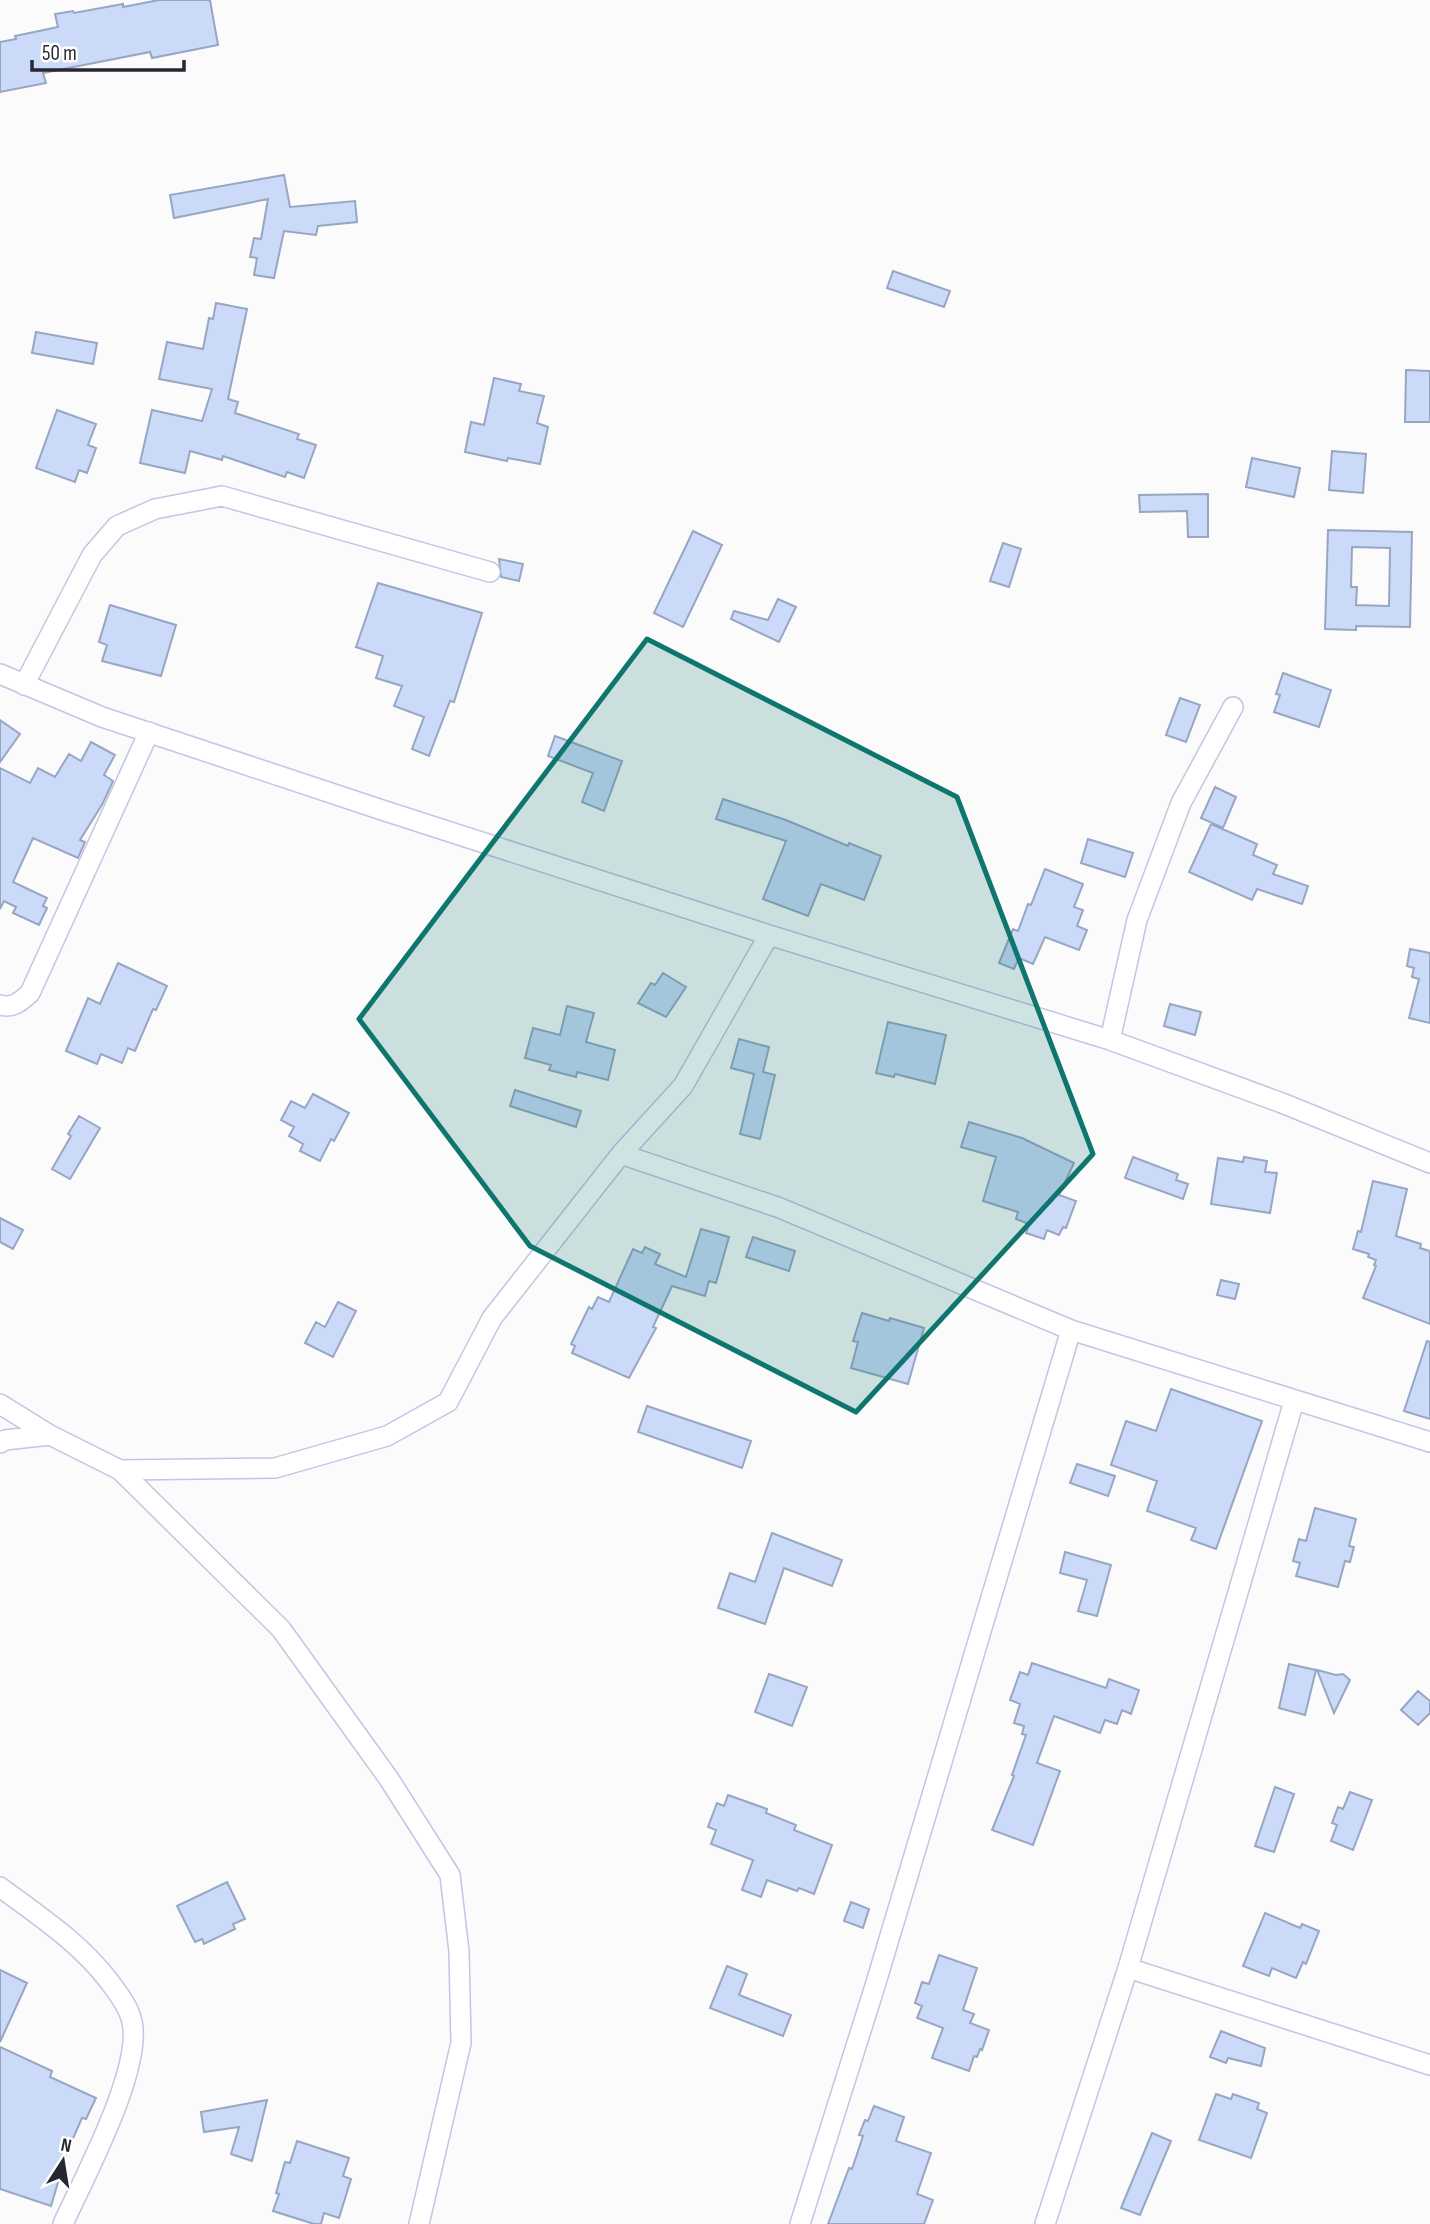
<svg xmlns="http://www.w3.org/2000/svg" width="1430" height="2224" font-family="'Sofia Sans Condensed',sans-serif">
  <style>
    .building { fill: #cadaf8; stroke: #97a6c2; stroke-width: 2; fill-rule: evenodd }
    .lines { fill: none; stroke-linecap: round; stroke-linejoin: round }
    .minor-casing { stroke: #c4c4e5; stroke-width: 22 }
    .minor { stroke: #fff; stroke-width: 19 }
    .marked { fill: #0f766e; fill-opacity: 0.2; stroke: #0f766e; stroke-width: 5; stroke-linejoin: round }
  </style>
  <rect width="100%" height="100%" fill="#fbfbfb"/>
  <path class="building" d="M 159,0 L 210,0 L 218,45 L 152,58 L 150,52 L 43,73 L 46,83 L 0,92 L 0,42 L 16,39 L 15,36 L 58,27 L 55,14 L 73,11 L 74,13 L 123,4 L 123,7 Z
    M 284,175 L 290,207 L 355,201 L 357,222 L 318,226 L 316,235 L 284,231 L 274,278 L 254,275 L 257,258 L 250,257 L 254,238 L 261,239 L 268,199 L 174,218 L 170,195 Z
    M 893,271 L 950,291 L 944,307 L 887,288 Z
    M 216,303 L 247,309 L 228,399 L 238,402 L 235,413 L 299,434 L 297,439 L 316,445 L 304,478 L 287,472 L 285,477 L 223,456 L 222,460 L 190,451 L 185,473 L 140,463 L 152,410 L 202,421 L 212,389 L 159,379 L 167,342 L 203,349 L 209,318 L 213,319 Z
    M 36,332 L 97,343 L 93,364 L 32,353 Z
    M 1406,370 L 1430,371 L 1430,422 L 1405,422 Z
    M 494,378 L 521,384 L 519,391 L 544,396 L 537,423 L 548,427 L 540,464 L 508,458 L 507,461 L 465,452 L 471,422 L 484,425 Z
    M 57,410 L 96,424 L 88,445 L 96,448 L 87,473 L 79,470 L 75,482 L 36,468 Z
    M 1332,451 L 1366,454 L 1363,493 L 1329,490 Z
    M 1252,458 L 1300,468 L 1294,497 L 1246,487 Z
    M 1208,494 L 1208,537 L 1188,537 L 1187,511 L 1140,512 L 1139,495 Z
    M 1328,530 L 1412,532 L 1410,627 L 1356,626 L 1356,630 L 1325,629 ZM 1352,547 L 1390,548 L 1389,606 L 1356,605 L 1357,587 L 1351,587 Z
    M 693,531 L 722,545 L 683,627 L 654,613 Z
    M 1003,543 L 1021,549 L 1009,587 L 990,581 Z
    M 499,559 L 523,564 L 519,581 L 501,577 Z
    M 378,583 L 482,613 L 454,702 L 450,701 L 429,756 L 412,749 L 424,717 L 394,706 L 402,686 L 376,678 L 383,656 L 356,647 Z
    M 778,599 L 796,607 L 779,642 L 731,619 L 734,611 L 768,620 Z
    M 110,605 L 176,625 L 161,676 L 102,661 L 107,645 L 99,642 Z
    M 1283,673 L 1331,690 L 1319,727 L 1274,712 L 1280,695 L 1276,694 Z
    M 1180,698 L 1200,705 L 1186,742 L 1166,735 Z
    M 0,720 L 20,734 L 0,762 Z
    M 555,736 L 622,761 L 604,811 L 582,802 L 593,773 L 548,756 Z
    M 91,742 L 115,755 L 104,775 L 113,781 L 103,803 L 80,840 L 85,842 L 78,858 L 33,838 L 13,882 L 47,898 L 43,906 L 47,908 L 39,925 L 13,913 L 16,907 L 4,901 L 0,909 L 0,768 L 30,783 L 38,768 L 55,777 L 69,754 L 81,761 Z
    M 1215,787 L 1236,797 L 1223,828 L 1201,818 Z
    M 723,799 L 786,820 L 848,846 L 849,843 L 881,856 L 864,900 L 821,884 L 808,916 L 763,899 L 786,841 L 716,819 Z
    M 1211,824 L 1257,844 L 1253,855 L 1277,865 L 1273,874 L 1308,886 L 1302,904 L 1257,889 L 1252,900 L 1189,872 Z
    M 1088,839 L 1133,853 L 1125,877 L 1081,863 Z
    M 1045,869 L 1083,884 L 1074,907 L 1083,910 L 1077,926 L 1087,930 L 1079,950 L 1045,937 L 1033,964 L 1019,958 L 1014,969 L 999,963 L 1013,929 L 1018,931 L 1028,904 L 1031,905 Z
    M 1410,949 L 1430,953 L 1430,1023 L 1409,1018 L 1419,979 L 1412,977 L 1414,968 L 1407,966 Z
    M 118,963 L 167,986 L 156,1010 L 153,1009 L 135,1051 L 128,1048 L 122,1063 L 101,1054 L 97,1064 L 66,1051 L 88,998 L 100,1004 Z
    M 663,973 L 686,987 L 666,1017 L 638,1003 L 651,983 L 655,985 Z
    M 1170,1004 L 1201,1012 L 1195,1035 L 1164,1026 Z
    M 567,1006 L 594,1013 L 586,1042 L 615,1050 L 608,1080 L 577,1072 L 576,1077 L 549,1070 L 551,1065 L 525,1058 L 533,1028 L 560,1035 Z
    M 888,1022 L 946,1035 L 935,1084 L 895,1074 L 894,1077 L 876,1073 Z
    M 739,1039 L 769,1047 L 763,1072 L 775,1075 L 760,1139 L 740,1134 L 754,1074 L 731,1068 Z
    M 515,1090 L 581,1111 L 576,1127 L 510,1106 Z
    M 313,1094 L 349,1113 L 334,1141 L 331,1139 L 320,1161 L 300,1151 L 303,1144 L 289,1136 L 294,1127 L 281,1120 L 291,1101 L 305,1108 Z
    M 79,1116 L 100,1128 L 70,1179 L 52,1169 L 71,1136 L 68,1134 Z
    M 969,1122 L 1022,1138 L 1074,1163 L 1059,1195 L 1076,1201 L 1066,1228 L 1063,1227 L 1059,1235 L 1047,1230 L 1044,1239 L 1026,1233 L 1029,1224 L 1016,1219 L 1018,1212 L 983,1201 L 996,1157 L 961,1147 Z
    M 1133,1157 L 1178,1174 L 1176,1180 L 1188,1184 L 1183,1199 L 1125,1178 Z
    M 1244,1157 L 1267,1161 L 1265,1172 L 1277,1173 L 1270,1213 L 1211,1204 L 1218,1158 L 1243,1162 Z
    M 1373,1181 L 1407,1189 L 1396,1236 L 1421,1244 L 1420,1248 L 1430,1251 L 1430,1324 L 1363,1298 L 1376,1266 L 1374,1265 L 1376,1260 L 1368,1257 L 1369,1254 L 1353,1249 L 1358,1231 L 1361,1232 Z
    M 0,1218 L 23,1230 L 13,1249 L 0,1242 Z
    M 701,1229 L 729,1237 L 716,1283 L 709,1281 L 705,1296 L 672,1286 L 653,1327 L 656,1328 L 629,1378 L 572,1353 L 575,1346 L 571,1344 L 589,1307 L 592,1309 L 598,1297 L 609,1302 L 633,1249 L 642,1253 L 645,1247 L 660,1254 L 655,1264 L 686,1277 Z
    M 753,1237 L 795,1251 L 789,1271 L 746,1257 Z
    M 1221,1280 L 1239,1284 L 1235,1299 L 1217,1295 Z
    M 338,1302 L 356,1311 L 333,1357 L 305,1343 L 316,1322 L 325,1327 Z
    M 862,1313 L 889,1321 L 890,1318 L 924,1328 L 908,1384 L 851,1368 L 858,1342 L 853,1341 Z
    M 1427,1341 L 1430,1342 L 1430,1419 L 1404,1411 Z
    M 1171,1389 L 1262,1421 L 1216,1549 L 1191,1540 L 1196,1528 L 1147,1511 L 1157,1481 L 1111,1465 L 1126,1421 L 1156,1431 Z
    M 647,1406 L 751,1441 L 742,1468 L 638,1432 Z
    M 1077,1464 L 1115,1476 L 1108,1496 L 1070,1483 Z
    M 1315,1508 L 1356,1519 L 1349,1546 L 1354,1547 L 1350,1562 L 1345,1561 L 1338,1587 L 1296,1576 L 1300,1563 L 1293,1561 L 1299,1539 L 1306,1541 Z
    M 772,1533 L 842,1560 L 832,1586 L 784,1568 L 765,1624 L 718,1608 L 730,1573 L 755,1582 Z
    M 1065,1552 L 1111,1565 L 1097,1616 L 1078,1611 L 1087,1580 L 1060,1573 Z
    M 1032,1663 L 1106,1688 L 1109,1679 L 1139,1690 L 1131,1714 L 1122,1710 L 1117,1724 L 1105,1720 L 1100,1733 L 1054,1716 L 1037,1763 L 1060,1771 L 1033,1845 L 992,1830 L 1014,1776 L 1012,1775 L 1026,1735 L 1022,1734 L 1024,1726 L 1014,1723 L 1020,1704 L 1010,1700 L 1020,1672 L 1028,1675 Z
    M 1289,1664 L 1316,1670 L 1305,1715 L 1279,1708 Z
    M 1317,1670 L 1336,1675 L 1343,1674 L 1350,1680 L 1334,1713 Z
    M 769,1674 L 807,1687 L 792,1726 L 755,1712 Z
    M 1418,1691 L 1430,1701 L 1430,1713 L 1418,1725 L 1401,1710 Z
    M 1275,1787 L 1294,1794 L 1274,1852 L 1255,1846 Z
    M 1350,1792 L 1372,1800 L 1353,1850 L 1331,1841 L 1337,1825 L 1332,1823 L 1338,1807 L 1343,1809 Z
    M 728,1795 L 767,1809 L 766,1813 L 796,1825 L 794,1830 L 832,1845 L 814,1894 L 799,1888 L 797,1891 L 767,1880 L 761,1897 L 742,1890 L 753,1860 L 711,1844 L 716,1830 L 708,1827 L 717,1803 L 724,1806 Z
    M 227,1882 L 245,1919 L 233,1924 L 235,1929 L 204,1944 L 202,1939 L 195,1942 L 177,1906 Z
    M 851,1902 L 869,1909 L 863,1928 L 844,1921 Z
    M 1265,1913 L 1300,1928 L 1302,1924 L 1319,1931 L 1306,1964 L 1303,1962 L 1296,1978 L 1272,1968 L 1269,1976 L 1243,1966 Z
    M 939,1955 L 977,1968 L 963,2010 L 974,2014 L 970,2023 L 989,2030 L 982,2050 L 980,2049 L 977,2057 L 974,2056 L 969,2071 L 932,2058 L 943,2028 L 917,2018 L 922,2006 L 915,2003 L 922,1982 L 929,1984 Z
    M 727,1966 L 747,1974 L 739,1995 L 791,2015 L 783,2036 L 710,2008 Z
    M 0,1970 L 27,1983 L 0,2042 Z
    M 1221,2031 L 1265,2048 L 1261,2066 L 1228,2058 L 1226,2063 L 1210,2057 Z
    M 0,2047 L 52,2071 L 50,2077 L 96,2098 L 86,2119 L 82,2118 L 56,2177 L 59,2179 L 51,2206 L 0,2189 Z
    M 1216,2094 L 1231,2099 L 1233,2094 L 1259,2103 L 1257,2109 L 1267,2113 L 1251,2158 L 1199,2140 Z
    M 267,2100 L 252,2161 L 231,2154 L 239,2127 L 204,2132 L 201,2112 Z
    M 874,2106 L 904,2117 L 896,2141 L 931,2153 L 917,2194 L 933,2200 L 924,2224 L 828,2224 L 849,2168 L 852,2169 L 863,2136 L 859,2135 L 865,2120 L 868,2121 Z
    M 1152,2133 L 1171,2141 L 1140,2215 L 1121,2208 Z
    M 297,2141 L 349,2158 L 343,2176 L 351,2179 L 339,2218 L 324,2213 L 321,2224 L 314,2224 L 273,2211 L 279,2194 L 276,2193 L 285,2162 L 290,2163 Z"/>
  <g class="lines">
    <g class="minor-casing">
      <path id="minor" d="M 0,674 L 102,717 L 379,809 L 769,935 L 1110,1040 L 1282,1103 L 1430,1163
        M 24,685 L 92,555 L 117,526 L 155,509 L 222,496 L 490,572
        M 0,1005 C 13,1009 21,1001 30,993 L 149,732
        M 1110,1040 L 1137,920 L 1181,803 L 1233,707
        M 621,1154 L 683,1086 L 769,935
        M 0,1404 L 50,1435
        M 0,1443 L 5,1440 L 50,1435 L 120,1470 L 275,1468 L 387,1436 L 448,1402 L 492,1318 L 621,1154 L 780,1208 L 1071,1330 L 1430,1442
        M 120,1470 L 281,1629 L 389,1779 L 450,1875 L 459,1951 L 461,2043 L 419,2224
        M 0,1887 C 39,1916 79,1942 109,1981 C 117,1992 127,2004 131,2018 C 146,2064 83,2179 63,2224
        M 1128,1968 L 1430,2065
        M 800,2224 L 875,1986 L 1071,1330
        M 1045,2224 L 1128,1968 L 1294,1401"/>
    </g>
    <use href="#minor" class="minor"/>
  </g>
  <path class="marked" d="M 647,639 L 957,797 L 1093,1154 L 856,1412 L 530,1246 L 359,1019 Z"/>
  <g transform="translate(63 2161) rotate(12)" stroke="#ffffff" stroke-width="5" paint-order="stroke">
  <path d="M0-5L12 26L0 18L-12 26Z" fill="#272734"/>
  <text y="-10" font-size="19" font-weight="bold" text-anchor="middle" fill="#272734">N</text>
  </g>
  <path d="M32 60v10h152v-10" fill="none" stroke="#272734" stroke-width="3.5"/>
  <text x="42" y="60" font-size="21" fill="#272734" stroke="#ffffff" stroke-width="5" paint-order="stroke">50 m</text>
</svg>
